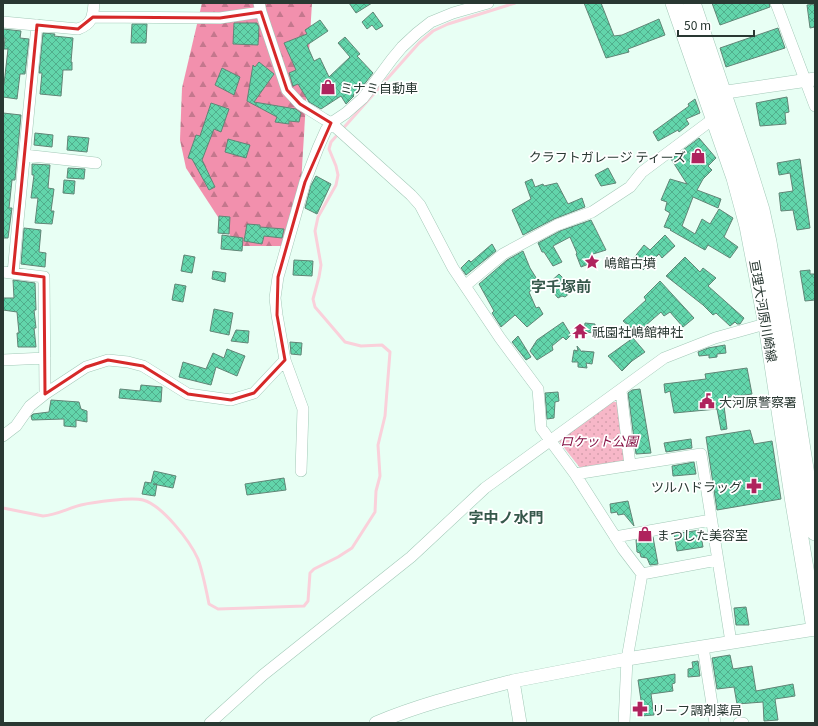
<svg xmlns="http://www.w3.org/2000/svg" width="818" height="726" font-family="Georgia,'Noto Sans JP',serif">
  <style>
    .forest { fill: url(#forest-firs) }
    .park { fill: url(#park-dots) }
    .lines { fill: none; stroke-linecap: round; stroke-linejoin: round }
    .stream { stroke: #fad0da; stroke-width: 3 }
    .building { fill: url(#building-cross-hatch); stroke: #618576 }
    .minor-casing { stroke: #a3c9b8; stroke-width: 12 }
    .tertiary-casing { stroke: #a3c9b8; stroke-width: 14 }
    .primary-casing { stroke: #a3c9b8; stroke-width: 18 }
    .minor { stroke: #fff; stroke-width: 11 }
    .tertiary { stroke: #fff; stroke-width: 13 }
    .primary { stroke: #fff; stroke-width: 17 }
    .marked { fill: none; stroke: #d62828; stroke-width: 3; stroke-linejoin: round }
    .labels { text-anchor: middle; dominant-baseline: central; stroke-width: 3.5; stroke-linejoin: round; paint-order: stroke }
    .poi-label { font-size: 13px; fill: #293832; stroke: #fff; text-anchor: start }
    .street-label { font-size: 13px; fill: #293832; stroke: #fff }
    .park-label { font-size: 13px; font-style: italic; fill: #851043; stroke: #fff }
    .quarter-label { font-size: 15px; font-weight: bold; fill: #36584b; stroke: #fff }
  </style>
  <defs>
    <pattern id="forest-firs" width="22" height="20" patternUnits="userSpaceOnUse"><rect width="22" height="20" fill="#f290ad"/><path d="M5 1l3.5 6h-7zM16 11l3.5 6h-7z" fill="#c4778d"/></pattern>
    <pattern id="park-dots" width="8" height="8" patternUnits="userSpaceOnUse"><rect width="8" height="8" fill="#f7b7c8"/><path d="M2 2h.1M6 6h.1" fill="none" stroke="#d49eac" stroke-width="1.8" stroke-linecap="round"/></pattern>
    <pattern id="building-cross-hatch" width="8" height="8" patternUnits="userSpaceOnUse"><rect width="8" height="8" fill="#62d5ab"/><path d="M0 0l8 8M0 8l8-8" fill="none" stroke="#51ae8c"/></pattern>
  </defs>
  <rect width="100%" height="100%" fill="#e8fff4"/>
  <path class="forest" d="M 202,3 L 312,3 L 301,184 L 287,246 L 237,246 L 186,168 L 180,140 L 182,88 Z"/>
  <path class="park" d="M 611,402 L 617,402 L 626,455 L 624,461 L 581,469 L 558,440 Z"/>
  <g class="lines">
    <path class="stream" d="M 3,508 L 43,516 C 56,515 69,508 81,505 C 94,502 131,497 143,500 C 162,505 190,541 198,559 C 203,573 206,589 209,604 L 218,609 L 304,606 L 308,601 L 310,573 L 314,569 L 338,557 L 352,548 L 375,512 L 376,491 L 380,476 L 378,445 L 385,416 L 390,352 L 382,345 L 361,346 L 345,342 L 315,307 L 313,299 L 319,277 L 321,265 L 315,231 L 318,217 L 336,185 L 338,175 L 336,166 L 329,149 L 331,142 L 419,43 L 433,31 L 448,24 L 515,3"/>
  </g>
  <path class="building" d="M 349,3 L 372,3 L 356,13 Z
    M 584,3 L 601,3 L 614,36 L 622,35 L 659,19 L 665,35 L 628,49 L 629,52 L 606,58 Z
    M 712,3 L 769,3 L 770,7 L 720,25 Z
    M 815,4 L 815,27 L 810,28 L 807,5 Z
    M 373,12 L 383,26 L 376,30 L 372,25 L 367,29 L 362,22 Z
    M 320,20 L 328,31 L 307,45 L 314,61 L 320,58 L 329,77 L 350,57 L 338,43 L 345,37 L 360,54 L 357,56 L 373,73 L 363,86 L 353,95 L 354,96 L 346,104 L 341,96 L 321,109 L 309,102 L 298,84 L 293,86 L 289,73 L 296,70 L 284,43 L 307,34 L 305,30 Z
    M 234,23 L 257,23 L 259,27 L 258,45 L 233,44 Z
    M 132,24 L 147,24 L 146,43 L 131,43 Z
    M 778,28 L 785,48 L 726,67 L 720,48 Z
    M 3,29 L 21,31 L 20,38 L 29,39 L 25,74 L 20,74 L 17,99 L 3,97 L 3,84 L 4,84 L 8,49 L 4,49 L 5,38 L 3,38 Z
    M 43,33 L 55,34 L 54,36 L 73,38 L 71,62 L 72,62 L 72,70 L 63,70 L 61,96 L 40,94 L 42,73 L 39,73 Z
    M 259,62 L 274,74 L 254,102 L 296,109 L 301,113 L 299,122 L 289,121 L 289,124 L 275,122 L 277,117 L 247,101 L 253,65 L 255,67 Z
    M 222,68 L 240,77 L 234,95 L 215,85 Z
    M 787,97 L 789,112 L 785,113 L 786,124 L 760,126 L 756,103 Z
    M 695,99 L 700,113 L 686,119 L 689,124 L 679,132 L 678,130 L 658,141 L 653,132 L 689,106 L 688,104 Z
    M 211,103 L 229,109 L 221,132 L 214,129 L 202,160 L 215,187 L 209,190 L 192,159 L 188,158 L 196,135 L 200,136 Z
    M 3,113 L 21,115 L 15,180 L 12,180 L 9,208 L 12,208 L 8,238 L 3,238 Z
    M 35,133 L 53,135 L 52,147 L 34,145 Z
    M 68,136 L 89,138 L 87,152 L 67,150 Z
    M 699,138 L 716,158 L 708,166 L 712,170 L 703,179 L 697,190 L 721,199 L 718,208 L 693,197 L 682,226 L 695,234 L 702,219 L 710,224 L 719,209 L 733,218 L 724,237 L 738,247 L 730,258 L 708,245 L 705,250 L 670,230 L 671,229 L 664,227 L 670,213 L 665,210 L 667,202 L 661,200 L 670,179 L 687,184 L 671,159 Z
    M 228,139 L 250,145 L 246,158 L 225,152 Z
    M 800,159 L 810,228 L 797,230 L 793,210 L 781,211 L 779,193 L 793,191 L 790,173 L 779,175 L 777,163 Z
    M 32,164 L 50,165 L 48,188 L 54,189 L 51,211 L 54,211 L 52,224 L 35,223 L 38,198 L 31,198 L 34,175 L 32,175 Z
    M 68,168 L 85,169 L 84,179 L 67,178 Z
    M 608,168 L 616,183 L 601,186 L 595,175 Z
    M 316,176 L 331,184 L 317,214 L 305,208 L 311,185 Z
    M 532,179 L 535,187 L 543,184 L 544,186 L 557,183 L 568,204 L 582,198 L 585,207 L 554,219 L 523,235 L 512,210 L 531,199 L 525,182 Z
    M 64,180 L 75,181 L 74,194 L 63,193 Z
    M 219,216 L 230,217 L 229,234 L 218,233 Z
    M 591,220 L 606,250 L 590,255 L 594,262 L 581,267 L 576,254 L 577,253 L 570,237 L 553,246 L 562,262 L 553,266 L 544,252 L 542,252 L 538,243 L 560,231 Z
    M 247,224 L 260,225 L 260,227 L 284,229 L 282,238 L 264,236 L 262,244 L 244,241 Z
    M 24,228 L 41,230 L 39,252 L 46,253 L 45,267 L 21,264 Z
    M 222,235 L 243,238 L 242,251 L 221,249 Z
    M 665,235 L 675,246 L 662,258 L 659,254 L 643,270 L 633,259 L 644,245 L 650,250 Z
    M 492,244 L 496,251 L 466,275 L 461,268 L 469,260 L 471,262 Z
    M 523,251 L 530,268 L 540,284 L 529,292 L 536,308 L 539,307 L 543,314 L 527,327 L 515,315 L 501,327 L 492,313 L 494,311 L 479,284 L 507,260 Z
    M 184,255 L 195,257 L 192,273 L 181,271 Z
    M 685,257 L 700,272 L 703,268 L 716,278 L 708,286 L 744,318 L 740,324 L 737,324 L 735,322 L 730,326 L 716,313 L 713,315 L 703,305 L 666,276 Z
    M 294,260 L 313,261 L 312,276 L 293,275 Z
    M 810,270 L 810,274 L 815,274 L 815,300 L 805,301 L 800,271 Z
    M 213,271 L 226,273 L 225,282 L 212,279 Z
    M 559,274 L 571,286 L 572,291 L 565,297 L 562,296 L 558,298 L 547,285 Z
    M 13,280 L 35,283 L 36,310 L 34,310 L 36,328 L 34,328 L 36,347 L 18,347 L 17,333 L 19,333 L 17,312 L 3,310 L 3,298 L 14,298 Z
    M 660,281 L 694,318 L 683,327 L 670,312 L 664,316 L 661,312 L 637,333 L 623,321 L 646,300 L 644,297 Z
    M 175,284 L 186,286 L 183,302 L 172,300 Z
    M 214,309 L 233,313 L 229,335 L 210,331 Z
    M 563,322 L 571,335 L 566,340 L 563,337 L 552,346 L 553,350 L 537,360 L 530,351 L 537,340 Z
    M 585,323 L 595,324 L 595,333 L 584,332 Z
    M 236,330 L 249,331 L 248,343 L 231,341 Z
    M 518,336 L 531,357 L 526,360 L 512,342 Z
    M 633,338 L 645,352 L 632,361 L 622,371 L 608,356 Z
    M 290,342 L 302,343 L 301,355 L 291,354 Z
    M 725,345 L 726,353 L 717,354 L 717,357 L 709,358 L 709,355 L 699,356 L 698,352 L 708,348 Z
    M 577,346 L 582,352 L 582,351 L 594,352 L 592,364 L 586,363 L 587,368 L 578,367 L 578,362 L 572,362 L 574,350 L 578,351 Z
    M 227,349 L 245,356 L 237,376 L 216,367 L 211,385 L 179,377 L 183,362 L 206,369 L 213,353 L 224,358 Z
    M 747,368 L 752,394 L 723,398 L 727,429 L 721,430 L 717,409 L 674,413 L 670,391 L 665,393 L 664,384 L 706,379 L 705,374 Z
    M 141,385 L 162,387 L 161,402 L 119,398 L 120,389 L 140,391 Z
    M 640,389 L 651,453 L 636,454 L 628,393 L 632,390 Z
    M 558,392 L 559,401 L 555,402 L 554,418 L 547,419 L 545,393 Z
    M 51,400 L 79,402 L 81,409 L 87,411 L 87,422 L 76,420 L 76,427 L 64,426 L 64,419 L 32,420 L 31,416 L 33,414 L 49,412 Z
    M 750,430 L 754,444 L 772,441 L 781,499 L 717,510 L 706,437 Z
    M 691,439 L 692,448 L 666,452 L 664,443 Z
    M 694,462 L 696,474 L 673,476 L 672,466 Z
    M 154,471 L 176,476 L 173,488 L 153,484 L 157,484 L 155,496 L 142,494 L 145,482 L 151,483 Z
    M 284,478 L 286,490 L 247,495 L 245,484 Z
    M 628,501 L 634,526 L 624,514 L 618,515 L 617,512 L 611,513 L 610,504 Z
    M 700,530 L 703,547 L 677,551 L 674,534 Z
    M 653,537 L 658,564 L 650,565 L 647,558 L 641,557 L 640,553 L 637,552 L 636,540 Z
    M 746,607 L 749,625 L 736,625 L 734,608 Z
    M 730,655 L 733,669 L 752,666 L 756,691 L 793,684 L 795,696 L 775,699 L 778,720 L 764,721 L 763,702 L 737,704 L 734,687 L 717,689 L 712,658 Z
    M 698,661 L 700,676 L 688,677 L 688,669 L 693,668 L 692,662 Z
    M 675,674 L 675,683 L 672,684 L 673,691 L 651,694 L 654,715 L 640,716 L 638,708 L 642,707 L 638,680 Z"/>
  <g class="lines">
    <g class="minor-casing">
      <path id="minor" d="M 259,3 L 261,12 L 287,90 L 300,104 L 324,119 L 331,123 L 411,195 L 420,205 L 453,268 L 500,338 L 538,389 L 541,428 L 575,474 L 623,549 L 642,574 L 627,659 L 624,723
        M 776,3 L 815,106
        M 93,17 L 220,18 L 261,12
        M 3,22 L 78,29 C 92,24 93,17 94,3
        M 24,155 L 96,163
        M 3,272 L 44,277 L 45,394
        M 13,273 L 37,25
        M 466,285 L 503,254 L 557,225 L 592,212 L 630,187 L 642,172 L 713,119
        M 3,360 L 45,358
        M 621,391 L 630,465
        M 3,436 L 16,426 L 30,406 L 45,394 L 86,367 L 108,360 L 128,362 L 143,366 L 188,394 L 231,400 L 254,393 L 285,360
        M 301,471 L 303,409 L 285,360 L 277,315 L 275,298 L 278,277 L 305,182 L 318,148 L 326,130 L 331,123 L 346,113 L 363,98 L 392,59 L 402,47 L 417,33 L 431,22 L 453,13 L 488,3
        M 575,474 L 701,454 L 731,642
        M 615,537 L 711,520
        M 642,574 L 717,560
        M 703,647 L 715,723
        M 210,723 L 263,675 L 411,557 L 485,488 L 664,358 L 715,338 L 758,326 L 773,324
        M 739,723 L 743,723"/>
    </g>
    <g class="tertiary-casing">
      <path id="tertiary" d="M 713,94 L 815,79
        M 376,723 C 421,704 467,693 513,681
        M 520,723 L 513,681 L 627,659 L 815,629"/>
    </g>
    <g class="primary-casing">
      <path id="primary" d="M 674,3 L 735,178 L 748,226 L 767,325 L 794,503 L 815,628
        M 692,3 L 746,162 L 761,210 L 768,242 L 785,342 L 815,532"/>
    </g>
    <use href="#minor" class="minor"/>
    <use href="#tertiary" class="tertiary"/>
    <use href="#primary" class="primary"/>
  </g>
  <path class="marked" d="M 261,12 L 287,90 L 300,104 L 331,123 L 305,182 L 278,277 L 277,315 L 285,360 L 254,393 L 231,400 L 188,394 L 143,366 L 108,360 L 86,367 L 45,394 L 44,277 L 13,273 L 37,25 L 78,29 L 93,17 L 220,18 Z"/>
  <defs>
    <g id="shop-bare" transform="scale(1.2)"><path d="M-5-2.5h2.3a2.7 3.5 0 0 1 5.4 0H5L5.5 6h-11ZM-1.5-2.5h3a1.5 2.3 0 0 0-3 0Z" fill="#af235d" stroke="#fff" stroke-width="2.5" paint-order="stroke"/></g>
    <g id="sight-bare" transform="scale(1.2)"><path d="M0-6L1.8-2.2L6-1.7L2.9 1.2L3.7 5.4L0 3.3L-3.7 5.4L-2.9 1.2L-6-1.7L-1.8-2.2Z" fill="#af235d" stroke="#fff" stroke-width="2.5" paint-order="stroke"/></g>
    <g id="temple-bare" transform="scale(1.2)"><path d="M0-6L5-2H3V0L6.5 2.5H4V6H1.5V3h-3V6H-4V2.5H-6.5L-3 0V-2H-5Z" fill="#af235d" stroke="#fff" stroke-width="2.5" paint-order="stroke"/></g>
    <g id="civic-bare" transform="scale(1.2)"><path d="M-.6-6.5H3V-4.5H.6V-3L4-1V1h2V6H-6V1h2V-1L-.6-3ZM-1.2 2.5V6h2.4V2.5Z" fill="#af235d" stroke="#fff" stroke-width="2.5" paint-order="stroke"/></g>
    <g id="pharmacy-bare" transform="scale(1.2)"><path d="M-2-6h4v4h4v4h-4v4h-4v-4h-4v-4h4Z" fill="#af235d" stroke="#fff" stroke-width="2.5" paint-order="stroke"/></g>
  </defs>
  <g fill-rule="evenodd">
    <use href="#shop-bare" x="328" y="87"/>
    <use href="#shop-bare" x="698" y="156"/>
    <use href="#sight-bare" x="592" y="262"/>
    <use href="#temple-bare" x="580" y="331"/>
    <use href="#civic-bare" x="707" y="401"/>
    <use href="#pharmacy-bare" x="754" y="486"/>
    <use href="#shop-bare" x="645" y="534"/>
    <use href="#pharmacy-bare" x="640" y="709"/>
  </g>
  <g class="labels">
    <g class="poi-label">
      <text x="340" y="87">ミナミ自動車</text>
      <text x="686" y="156" text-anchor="end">クラフトガレージ ティーズ</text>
      <text x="604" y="262">嶋館古墳</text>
      <text x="592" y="331">祇園社嶋館神社</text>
      <text x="719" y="401">大河原警察署</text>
      <text x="742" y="486" text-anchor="end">ツルハドラッグ</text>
      <text x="657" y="534">まつした美容室</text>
      <text x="652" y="709">リーフ調剤薬局</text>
    </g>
    <g class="street-label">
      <text transform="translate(764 311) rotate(80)">亘理大河原川崎線</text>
    </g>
    <g class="park-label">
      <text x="599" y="440">ロケット公園</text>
    </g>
    <g class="quarter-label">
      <text x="561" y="285">字千塚前</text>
      <text x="506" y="516">字中ノ水門</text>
    </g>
  </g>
  <rect width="818" height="726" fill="none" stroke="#293832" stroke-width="8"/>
  <path d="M678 30v6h76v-6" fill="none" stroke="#293832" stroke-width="2"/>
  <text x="684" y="30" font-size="12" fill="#293832" stroke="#ffffff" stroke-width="3" paint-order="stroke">50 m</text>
</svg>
